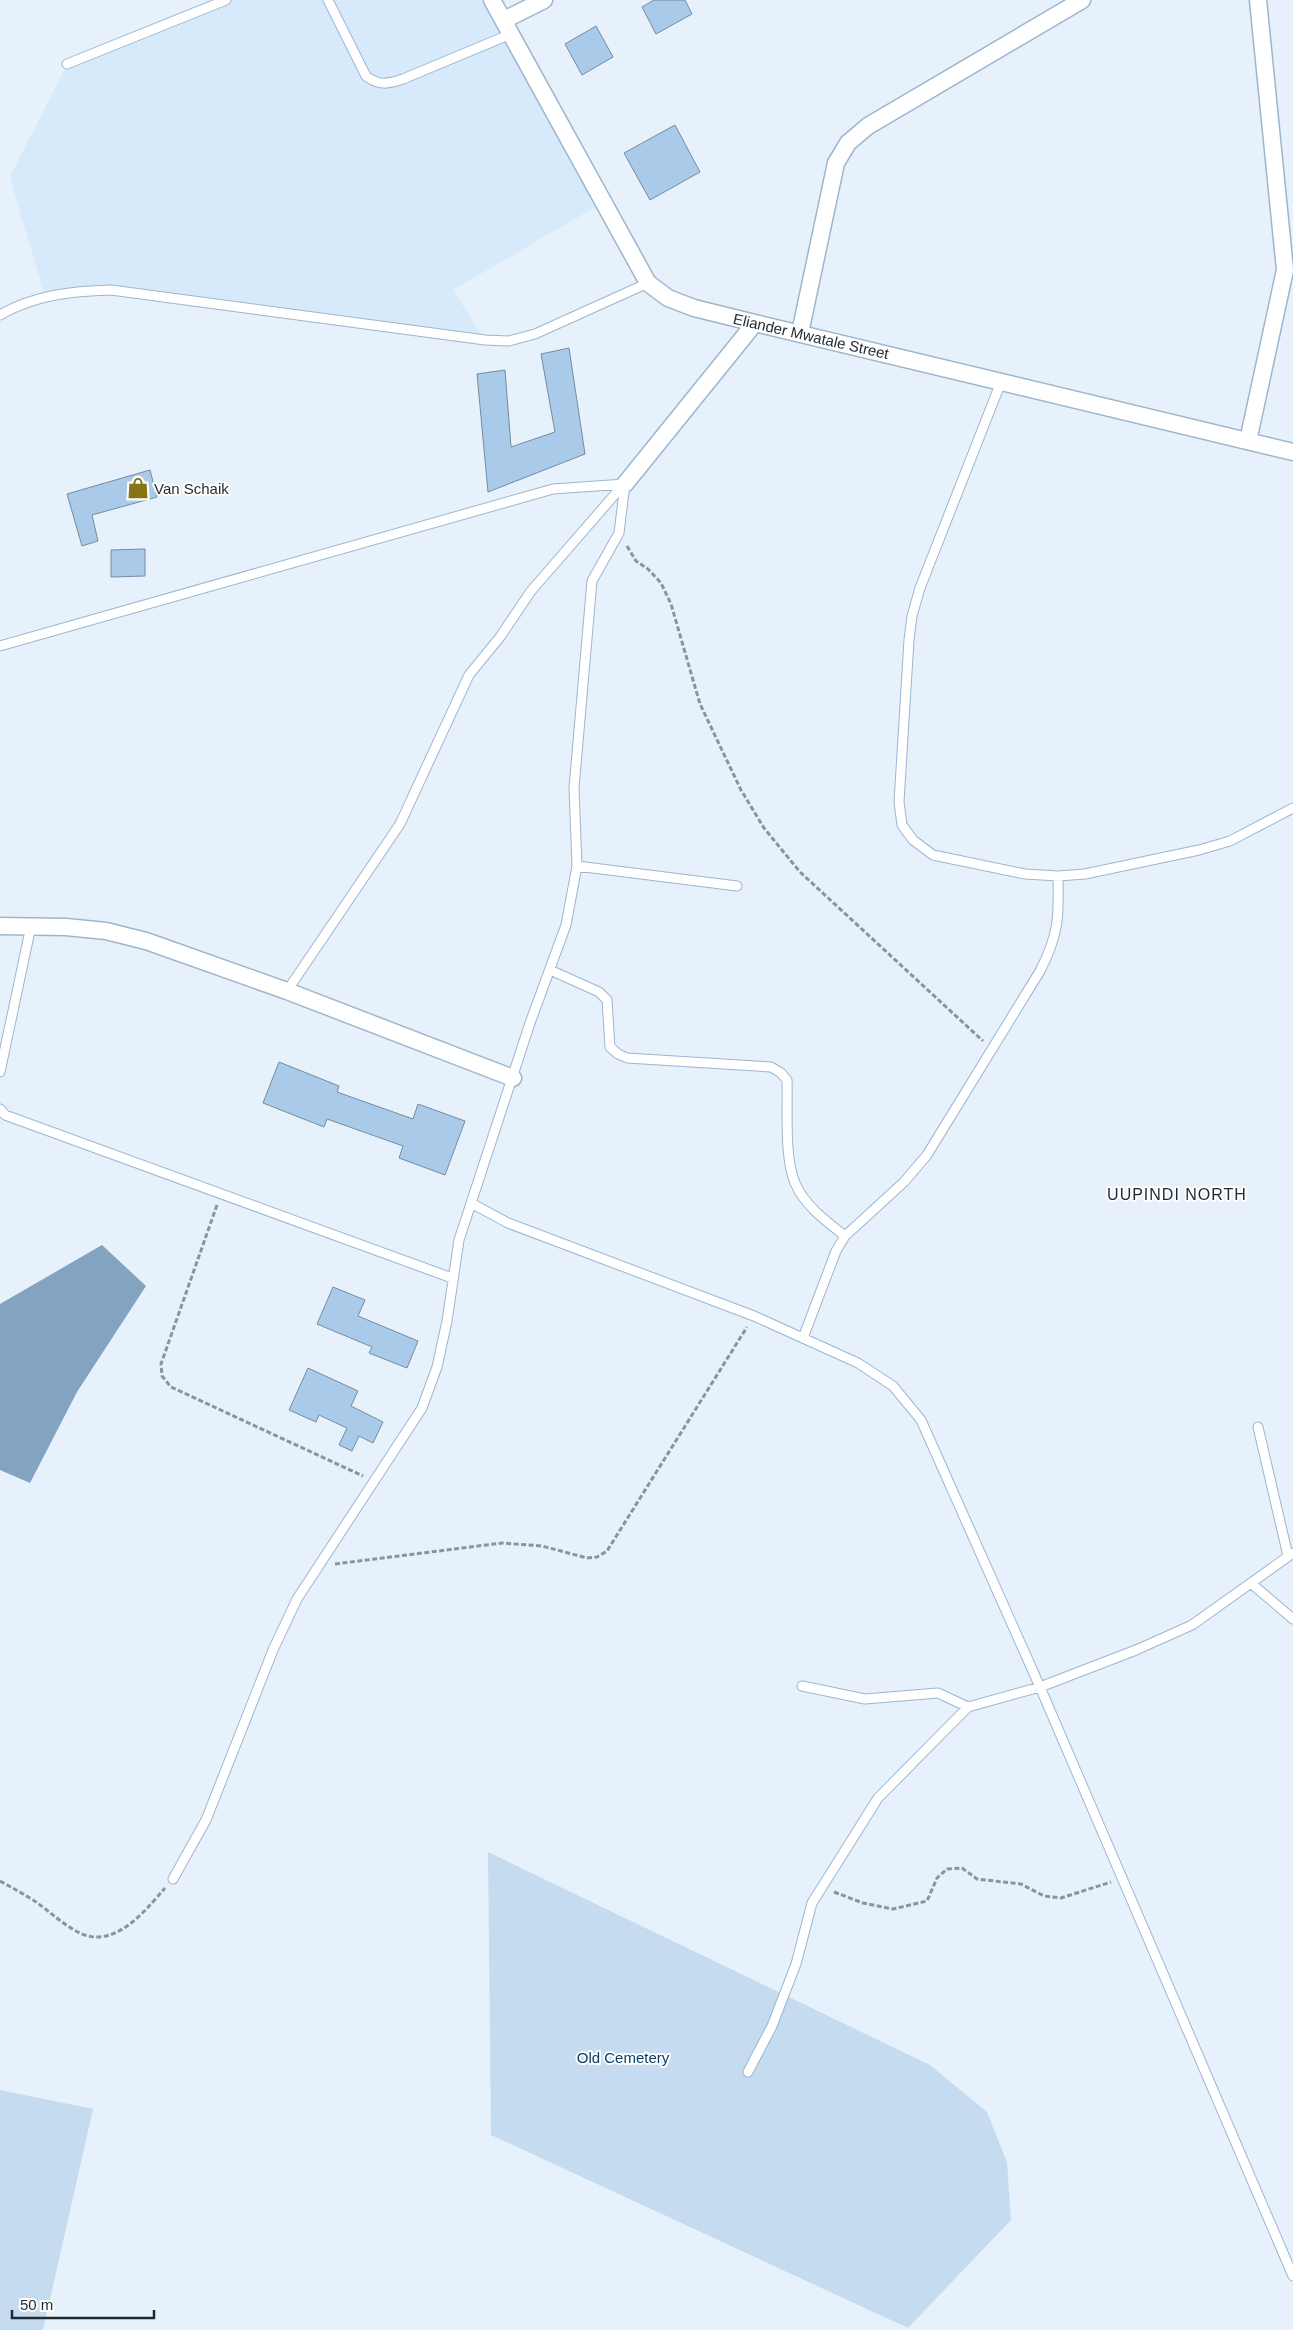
<svg xmlns="http://www.w3.org/2000/svg" width="1293" height="2330" font-family="Arial,sans-serif">
  <style>
    .built { fill: #d7eafc }
    .green { fill: #c5dbef }
    .water { fill: #84a3c1 }
    .building { fill: #a9cae8; stroke: #748ca2 }
    .lines { fill: none; stroke-linecap: round; stroke-linejoin: round }
    .service-casing { stroke: #9db6cd; stroke-width: 11 }
    .minor-casing { stroke: #9db6cd; stroke-width: 19 }
    .path { stroke: #8a949e; stroke-width: 3; stroke-dasharray: 5 2.5; stroke-linecap: butt }
    .service { stroke: #fff; stroke-width: 9 }
    .minor { stroke: #fff; stroke-width: 16 }
    .labels { text-anchor: middle; dominant-baseline: central; stroke-width: 4; stroke-linejoin: round; paint-order: stroke }
    .street-label { font-size: 15px; fill: #1f2932; stroke: #fdfdfd }
    .poi-label { font-size: 15px; fill: #1f2932; stroke: #fdfdfd; text-anchor: start }
    .park-label { font-size: 15px; fill: #0a3f66; stroke: #fdfdfd }
    .neighbourhood-label { font-size: 16px; letter-spacing: 1px; fill: #1f2932; stroke: #fdfdfd }
  </style>
  <rect width="100%" height="100%" fill="#e7f1fb"/>
  <path class="built" d="M 215,0 L 492,0 L 604,202 L 453,290 L 485,340 L 111,290 L 45,297 L 10,177 L 67,64 Z"/>
  <path class="green" d="M 488,1852 L 930,2065 L 987,2112 L 1007,2162 L 1011,2220 L 908,2328 L 491,2135 Z
    M 0,2090 L 93,2109 L 43,2330 L 0,2330 Z"/>
  <path class="water" d="M 102,1245 L 146,1286 L 77,1392 L 30,1483 L 0,1470 L 0,1304 Z"/>
  <path class="building" d="M 654,0 L 685,0 L 692,14 L 656,34 L 642,7 Z
    M 596,26 L 613,57 L 582,75 L 565,44 Z
    M 675,125 L 700,172 L 650,200 L 624,153 Z
    M 569,348 L 585,454 L 488,492 L 477,374 L 505,370 L 511,447 L 555,432 L 541,354 Z
    M 150,470 L 157,497 L 92,515 L 98,541 L 82,546 L 67,494 Z
    M 145,549 L 145,576 L 111,577 L 111,550 Z
    M 279,1062 L 339,1086 L 337,1092 L 413,1119 L 418,1104 L 465,1121 L 445,1175 L 399,1158 L 403,1146 L 327,1119 L 324,1127 L 263,1103 Z
    M 333,1287 L 365,1300 L 358,1316 L 418,1341 L 407,1368 L 369,1353 L 372,1347 L 317,1324 Z
    M 308,1368 L 358,1391 L 351,1406 L 383,1422 L 373,1443 L 359,1436 L 352,1451 L 339,1445 L 347,1428 L 319,1415 L 316,1422 L 289,1410 Z"/>
  <g class="lines">
    <g class="service-casing">
      <path id="service" d="M 328,0 L 366,76 C 379,86 388,84 403,79 L 511,34
        M 67,64 L 226,0
        M 0,315 C 34,295 73,291 111,290 L 485,340 L 509,341 L 535,334 L 648,283
        M 1001,382 L 920,588 L 912,616 L 909,640 L 899,802 L 902,825 L 913,840 L 933,855 L 1025,874 L 1058,876 L 1085,874 L 1199,850 L 1230,841 L 1293,808
        M 0,646 L 553,489 L 625,484
        M 577,866 L 737,886
        M 550,970 L 599,992 L 607,1000 L 610,1047 L 618,1054 L 627,1058 L 771,1067 L 781,1073 L 787,1080 C 788,1111 784,1156 795,1183 C 804,1205 827,1222 845,1236
        M 287,991 L 400,824 L 469,675 L 500,637 L 531,591 L 624,484
        M 0,1072 L 31,926
        M 0,1109 L 5,1115 L 452,1278
        M 471,1203 L 508,1223 L 754,1316 L 858,1363 L 893,1386 L 921,1420 L 1040,1687 L 1293,2276
        M 803,1338 L 836,1251 L 845,1236 L 904,1182 L 927,1155 L 1040,971 C 1059,934 1059,917 1058,876
        M 1258,1427 L 1288,1556
        M 1252,1584 L 1293,1619
        M 802,1686 L 865,1699 L 938,1693 L 968,1707
        M 173,1879 L 206,1820 L 273,1650 L 297,1599 L 422,1408 L 437,1367 L 447,1321 L 459,1240 L 530,1023 L 566,925 L 577,866 L 574,788 L 592,581 L 619,533 L 625,484
        M 748,2072 L 772,2026 L 796,1964 L 812,1903 L 878,1798 L 968,1707 L 1040,1687 L 1136,1650 L 1192,1625 L 1293,1553"/>
    </g>
    <g class="minor-casing">
      <path id="minor" d="M 492,0 L 648,283 L 668,298 L 694,308 L 755,323 L 1293,452
        M 504,20 L 544,0
        M 800,333 L 836,163 L 848,143 L 868,126 L 1082,0
        M 1248,441 L 1285,270 L 1258,0
        M 625,484 L 755,323
        M 0,926 L 66,927 L 106,931 L 146,941 L 287,991 L 513,1078"/>
    </g>
    <path class="path" d="M 627,546 L 636,561 L 648,569 L 661,583 L 671,604 L 700,704 L 741,790 L 764,828 L 800,872 L 983,1041
      M 217,1205 L 161,1364 L 162,1376 L 171,1387 L 363,1476
      M 335,1564 L 502,1543 L 542,1546 L 587,1558 L 597,1557 L 607,1551 L 747,1327
      M 0,1881 C 11,1887 22,1893 33,1900 C 52,1912 76,1939 99,1937 C 127,1935 149,1906 165,1888
      M 834,1892 L 863,1903 L 893,1909 L 927,1901 L 937,1878 L 947,1869 L 962,1868 L 977,1879 L 1021,1884 L 1044,1896 L 1061,1898 L 1111,1882"/>
    <use href="#service" class="service"/>
    <use href="#minor" class="minor"/>
  </g>
  <defs>
    <g id="shop-bare" transform="scale(1.725)"><path d="M-5-2.5h2.3a2.7 3.5 0 0 1 5.4 0H5L5.5 6h-11ZM-1.5-2.5h3a1.5 2.3 0 0 0-3 0Z" fill="#877417" stroke="#fdfdfd" stroke-width="2.5" paint-order="stroke"/></g>
  </defs>
  <g fill-rule="evenodd">
    <use href="#shop-bare" x="138" y="488"/>
  </g>
  <g class="labels">
    <g class="street-label">
      <text transform="translate(811 336) rotate(13)">Eliander Mwatale Street</text>
    </g>
    <g class="poi-label">
      <text x="154" y="488">Van Schaik</text>
    </g>
    <g class="park-label">
      <text x="623" y="2057">Old Cemetery</text>
    </g>
    <g class="neighbourhood-label">
      <text x="1177" y="1194">UUPINDI NORTH</text>
    </g>
  </g>
  <path d="M12 2310v8h142v-8" fill="none" stroke="#1f2932" stroke-width="2.5"/>
  <text x="20" y="2310" font-size="15" fill="#1f2932" stroke="#fdfdfd" stroke-width="4" paint-order="stroke">50 m</text>
</svg>
